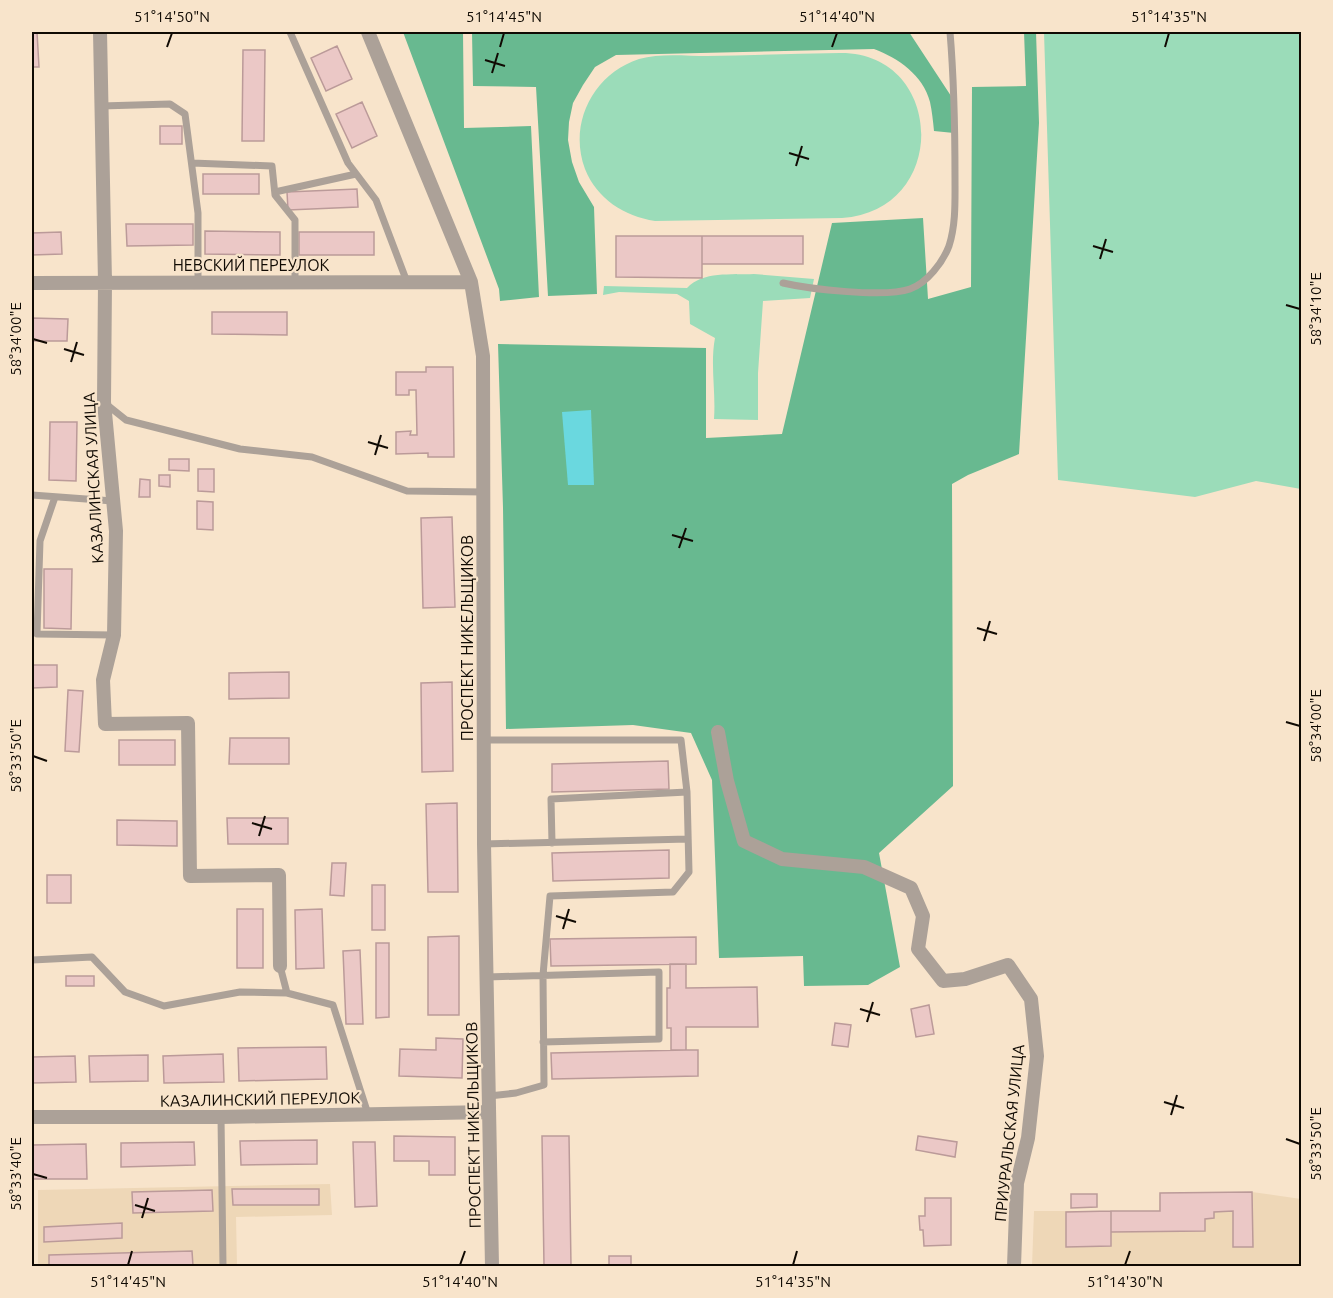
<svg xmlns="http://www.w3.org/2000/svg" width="1333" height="1298" font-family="Ubuntu,sans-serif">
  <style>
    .built { fill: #eed7b7 }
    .green { fill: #9bdcb9 }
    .forest { fill: #68b990 }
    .water { fill: #6ad8df }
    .building { fill: #ebc8c6; stroke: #bb9a99; stroke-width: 1.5 }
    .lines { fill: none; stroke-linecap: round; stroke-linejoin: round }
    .service { stroke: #aca198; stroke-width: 7 }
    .minor { stroke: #aca198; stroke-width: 14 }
    .ticks { fill: none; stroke: #100a03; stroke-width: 2 }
    .labels { text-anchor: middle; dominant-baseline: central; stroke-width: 4.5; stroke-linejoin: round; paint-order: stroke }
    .street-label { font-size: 16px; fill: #100a03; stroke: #f8e4cb }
    .neatline { fill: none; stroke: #100a03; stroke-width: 2 }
    .ticks-label { font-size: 15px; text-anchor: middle; fill: #100a03 }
  </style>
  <rect width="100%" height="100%" fill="#f8e4cb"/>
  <path class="built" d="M 330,1184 L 332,1215 L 236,1217 L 237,1266 L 38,1266 L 38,1190 Z
    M 1252,1192 L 1301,1199 L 1301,1266 L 1032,1266 L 1034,1211 L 1159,1211 L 1160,1193 Z"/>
  <path class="green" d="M 1044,32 L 1301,32 L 1301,489 L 1256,481 L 1195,497 L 1058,480 Z
    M 840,53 C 945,52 951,210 842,218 L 655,221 C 624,216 597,199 585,169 C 568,124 593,74 639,59 C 660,53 685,56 707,56 C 751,55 795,54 840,53 Z
    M 754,274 L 814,279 L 810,298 L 763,301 L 758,373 L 758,420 L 714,419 C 716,392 710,364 715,338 L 690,324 L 689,301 L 677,294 L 619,292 L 603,295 L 604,286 L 687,288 C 703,271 731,275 754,274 Z"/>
  <path class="forest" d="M 403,32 L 463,32 L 464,128 L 531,126 L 539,297 L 500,301 L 499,289 Z
    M 472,32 L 909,32 L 953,99 L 954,133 L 934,131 C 933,121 932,111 930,102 C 923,75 898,58 874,49 L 616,55 L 595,67 L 583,85 L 573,103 L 569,122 L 568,140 L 572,162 L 579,182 L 594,207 L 597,294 L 548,296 L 536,87 L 473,86 Z
    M 1024,32 L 1036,32 L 1039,123 L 1019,454 L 968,475 L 952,484 L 953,786 L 879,853 L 900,967 L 868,985 L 804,986 L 803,956 L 719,958 L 712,780 L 691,733 L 633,725 L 506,729 L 503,508 L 498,344 L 706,348 L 706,438 L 782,434 L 832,223 L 923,218 L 928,299 L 971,287 L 972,87 L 1026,86 Z"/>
  <path class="water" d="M 591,410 L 594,485 L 568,485 L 562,412 Z"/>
  <path class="building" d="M 32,32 L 37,32 L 39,67 L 32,67 Z
    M 337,46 L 352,79 L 326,91 L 311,58 Z
    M 243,50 L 265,50 L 264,141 L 242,141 Z
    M 362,102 L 377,136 L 352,148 L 336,114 Z
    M 160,126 L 182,126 L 182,144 L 160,144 Z
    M 203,174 L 259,174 L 259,194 L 203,194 Z
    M 357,189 L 358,207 L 288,210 L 287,192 Z
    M 126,224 L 193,224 L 193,245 L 127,246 Z
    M 205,231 L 280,232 L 280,255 L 205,254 Z
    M 61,232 L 62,254 L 32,255 L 32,233 Z
    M 299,232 L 374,232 L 374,255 L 299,255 Z
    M 616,236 L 702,236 L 702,278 L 616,277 Z
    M 702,236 L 803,236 L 803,264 L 702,264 Z
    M 212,312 L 287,312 L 287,335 L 212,334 Z
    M 32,318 L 68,319 L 67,341 L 32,341 Z
    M 426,367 L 453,367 L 454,457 L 428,457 L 428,453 L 396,454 L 396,432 L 411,431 L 410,435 L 417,435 L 416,390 L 409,390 L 409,395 L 396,395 L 396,372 L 426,372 Z
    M 50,422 L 77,422 L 76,481 L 49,480 Z
    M 169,459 L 189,459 L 189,471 L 169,470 Z
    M 198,469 L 214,469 L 214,492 L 198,491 Z
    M 159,475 L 170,475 L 170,487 L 159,486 Z
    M 140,479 L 150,480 L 150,497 L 139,497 Z
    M 197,501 L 213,502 L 213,530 L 197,529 Z
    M 452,517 L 455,607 L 423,608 L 421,518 Z
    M 44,569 L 72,569 L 71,629 L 44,628 Z
    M 32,665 L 57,665 L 57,687 L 32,688 Z
    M 289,672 L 289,698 L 229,699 L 229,673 Z
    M 452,682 L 453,771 L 422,772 L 421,683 Z
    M 68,690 L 83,691 L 79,752 L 65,751 Z
    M 230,738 L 289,738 L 289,764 L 229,764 Z
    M 119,740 L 175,740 L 175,765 L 119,765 Z
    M 668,761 L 669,789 L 552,792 L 552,764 Z
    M 457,803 L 458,892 L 428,892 L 426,804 Z
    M 227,818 L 288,818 L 288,844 L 228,844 Z
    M 117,820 L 177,821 L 177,846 L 117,845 Z
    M 669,850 L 669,878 L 553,881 L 552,853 Z
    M 332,863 L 346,863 L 344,896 L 330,895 Z
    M 47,875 L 71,875 L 71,903 L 47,903 Z
    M 372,885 L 385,885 L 385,930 L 372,930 Z
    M 237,909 L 263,909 L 263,968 L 237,968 Z
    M 322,909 L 324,968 L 296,969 L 295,910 Z
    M 459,936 L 459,1015 L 428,1015 L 428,937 Z
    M 696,937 L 696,964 L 551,966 L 550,939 Z
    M 376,943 L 389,943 L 389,1017 L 376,1018 Z
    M 360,950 L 363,1024 L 346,1024 L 343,951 Z
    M 670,964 L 686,964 L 686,988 L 757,987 L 758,1027 L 686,1027 L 686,1050 L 671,1050 L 671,1028 L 667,1028 L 667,988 L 670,988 Z
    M 66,976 L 94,976 L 94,986 L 66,986 Z
    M 929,1005 L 934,1034 L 916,1037 L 911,1009 Z
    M 835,1023 L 851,1025 L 848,1047 L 832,1045 Z
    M 436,1038 L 463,1039 L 462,1078 L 399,1076 L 400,1049 L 436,1050 Z
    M 326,1047 L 327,1079 L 239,1081 L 238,1048 Z
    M 686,1050 L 698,1050 L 698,1076 L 552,1079 L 551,1053 Z
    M 223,1054 L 224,1082 L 164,1083 L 163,1056 Z
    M 148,1055 L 148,1081 L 90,1082 L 89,1056 Z
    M 75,1056 L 76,1082 L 32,1083 L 32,1057 Z
    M 394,1136 L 455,1137 L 455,1175 L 429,1175 L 429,1161 L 394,1161 Z
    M 542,1136 L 569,1136 L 571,1266 L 544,1266 Z
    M 918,1136 L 957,1142 L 955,1157 L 916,1150 Z
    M 317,1140 L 317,1164 L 241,1165 L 240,1141 Z
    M 194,1142 L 195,1165 L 121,1167 L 121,1143 Z
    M 353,1142 L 375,1142 L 377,1206 L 355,1207 Z
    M 86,1144 L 87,1179 L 32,1179 L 32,1145 Z
    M 232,1189 L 319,1189 L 319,1205 L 233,1205 Z
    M 212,1190 L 213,1211 L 133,1213 L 132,1192 Z
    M 1252,1192 L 1253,1247 L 1233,1247 L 1233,1211 L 1214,1212 L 1214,1218 L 1205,1219 L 1205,1231 L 1111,1232 L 1111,1211 L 1160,1211 L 1160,1193 Z
    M 1071,1194 L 1097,1194 L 1097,1207 L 1071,1208 Z
    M 925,1198 L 951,1198 L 951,1245 L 924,1246 L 923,1230 L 920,1230 L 919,1216 L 925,1216 Z
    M 1111,1211 L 1111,1246 L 1066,1247 L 1066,1212 Z
    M 122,1223 L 122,1238 L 44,1242 L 44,1227 Z
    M 192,1251 L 193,1266 L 49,1266 L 49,1255 Z
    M 609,1256 L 631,1256 L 631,1266 L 609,1266 Z"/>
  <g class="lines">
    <path class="service" d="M 290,32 L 348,163 L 376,200 L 407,282
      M 101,106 L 170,104 L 185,114 L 198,213 L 198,282
      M 192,163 L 272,166 L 275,195 L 295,220 L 295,282
      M 275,192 L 356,174
      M 783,283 C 809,289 885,298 910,289 C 927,283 943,262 949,246 C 956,224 955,201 955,178 C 955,129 954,80 950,32
      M 106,404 L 126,420 L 240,449 L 312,457 L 407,491 L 484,492
      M 32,495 L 113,501
      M 55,497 L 40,541 L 37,634 L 114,635
      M 484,740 L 681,740 L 687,792 L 689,872 L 673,892 L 550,896 L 543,975 L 544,1085 L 516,1093 L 489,1096
      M 552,843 L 551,799 L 687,792
      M 484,844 L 688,839
      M 32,960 L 92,957 L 125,992 L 164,1006 L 240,992 L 287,993
      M 280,966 L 287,993 L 333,1005 L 368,1114
      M 487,977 L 659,972 L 659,1039 L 543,1042
      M 221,1117 L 223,1266"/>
    <path class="minor" d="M 100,32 L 105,282 L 104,402 L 116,531 L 114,635 L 103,680 L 105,724 L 188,723 L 190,876 L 279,875 L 280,966
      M 368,32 L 471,282 L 483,356 L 484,844 L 492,1266
      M 32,283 L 471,282
      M 718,732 L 727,781 L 744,841 L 782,859 L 864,867 L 911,888 L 923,916 L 918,949 L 943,981 L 965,979 L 1008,965 L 1031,999 L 1037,1056 L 1028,1138 L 1017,1183 L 1014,1266
      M 32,1117 L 221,1117 L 489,1112"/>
  </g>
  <path class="ticks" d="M 167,47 L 172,33M 500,47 L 504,33M 832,47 L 837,33M 1165,47 L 1169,33M 485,60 L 505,66M 492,73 L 498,53M 789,153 L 809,159M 796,166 L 802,146M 1093,246 L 1113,252M 1100,259 L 1106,239M 1286,305 L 1300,309M 33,339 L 47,343M 64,349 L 84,355M 71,362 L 77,342M 368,442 L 388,448M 375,455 L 381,435M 672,535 L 693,541M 679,548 L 686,528M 977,628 L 997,634M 984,641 L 990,621M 1286,722 L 1300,726M 33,756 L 47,761M 252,823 L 272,829M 259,836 L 265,816M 556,916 L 576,922M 563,929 L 569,909M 860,1009 L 880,1015M 867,1022 L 873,1002M 1164,1102 L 1184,1108M 1171,1115 L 1177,1095M 1286,1139 L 1300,1144M 33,1174 L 47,1178M 135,1205 L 155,1211M 142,1218 L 148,1198M 128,1265 L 132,1251M 460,1265 L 465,1251M 793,1265 L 797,1251M 1125,1265 L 1130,1251"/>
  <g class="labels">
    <g class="street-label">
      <text x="251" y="265">НЕВСКИЙ ПЕРЕУЛОК</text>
      <text transform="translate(93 478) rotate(-93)">КАЗАЛИНСКАЯ УЛИЦА</text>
      <text transform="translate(467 638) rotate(-90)">ПРОСПЕКТ НИКЕЛЬЩИКОВ</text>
      <text transform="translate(260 1099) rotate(-1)">КАЗАЛИНСКИЙ ПЕРЕУЛОК</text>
      <text transform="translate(473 1125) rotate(-91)">ПРОСПЕКТ НИКЕЛЬЩИКОВ</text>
      <text transform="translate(1009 1133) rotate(-84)">ПРИУРАЛЬСКАЯ УЛИЦА</text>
    </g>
  </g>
  <rect width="1333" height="1298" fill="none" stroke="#f8e4cb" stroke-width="66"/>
  <rect x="33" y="33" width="1267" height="1232" class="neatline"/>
  <g class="ticks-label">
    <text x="172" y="22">51°14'50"N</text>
    <text x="504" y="22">51°14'45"N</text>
    <text x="837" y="22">51°14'40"N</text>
    <text x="1169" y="22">51°14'35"N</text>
    <text transform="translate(1316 309) rotate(-90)" y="5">58°34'10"E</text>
    <text transform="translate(16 339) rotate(-90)" y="5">58°34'00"E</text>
    <text transform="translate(1316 726) rotate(-90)" y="5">58°34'00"E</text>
    <text transform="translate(16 756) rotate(-90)" y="5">58°33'50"E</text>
    <text transform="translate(1316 1144) rotate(-90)" y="5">58°33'50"E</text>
    <text transform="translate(16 1174) rotate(-90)" y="5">58°33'40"E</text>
    <text x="128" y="1287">51°14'45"N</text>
    <text x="460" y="1287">51°14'40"N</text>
    <text x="793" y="1287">51°14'35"N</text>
    <text x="1125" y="1287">51°14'30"N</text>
  </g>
</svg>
